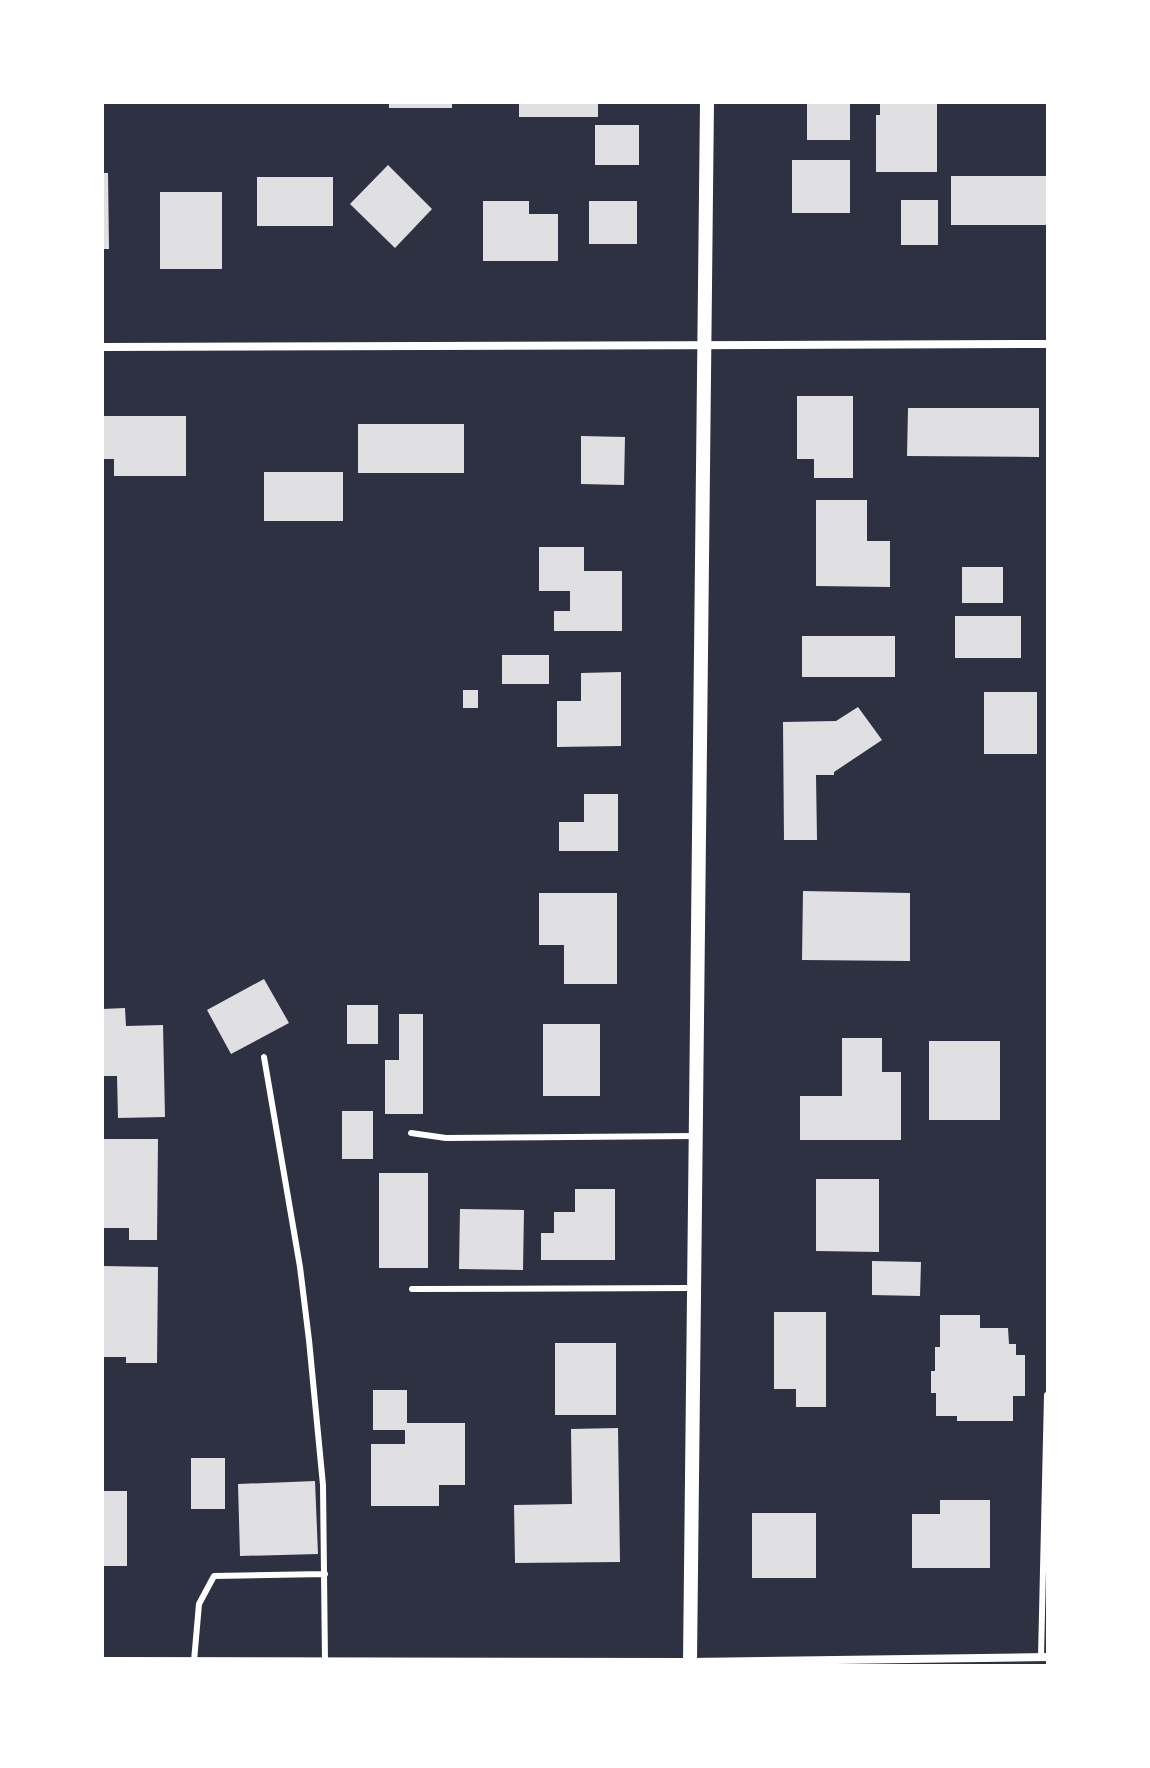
<svg xmlns="http://www.w3.org/2000/svg" width="1150" height="1768" font-family="Manrope,sans-serif">
  <style>
    .building { fill: #e0e0e3 }
    .lines { fill: none; stroke-linecap: round; stroke-linejoin: round }
    .service { stroke: #fff; stroke-width: 6 }
    .minor { stroke: #fff; stroke-width: 8 }
    .tertiary { stroke: #fff; stroke-width: 14 }
  </style>
  <rect width="100%" height="100%" fill="#2d3142"/>
  <path class="building" d="M 389,102 L 452,102 L 452,108 L 389,108 Z
    M 519,102 L 598,102 L 598,117 L 519,117 Z
    M 880,102 L 937,102 L 937,172 L 876,172 L 876,115 L 880,115 Z
    M 807,104 L 850,104 L 850,140 L 807,140 Z
    M 595,125 L 639,125 L 639,165 L 595,165 Z
    M 792,160 L 850,160 L 850,213 L 792,213 Z
    M 388,165 L 432,209 L 395,248 L 350,204 Z
    M 102,173 L 108,173 L 109,249 L 102,249 Z
    M 951,176 L 1048,176 L 1048,225 L 951,225 Z
    M 257,177 L 333,177 L 333,226 L 257,226 Z
    M 160,192 L 222,192 L 222,269 L 160,269 Z
    M 901,200 L 938,200 L 938,245 L 901,245 Z
    M 483,201 L 529,201 L 529,214 L 558,214 L 558,261 L 483,261 Z
    M 589,201 L 637,201 L 637,244 L 589,244 Z
    M 797,396 L 853,396 L 853,478 L 814,478 L 814,459 L 797,459 Z
    M 908,408 L 1039,408 L 1039,457 L 907,456 Z
    M 102,416 L 186,416 L 186,476 L 114,476 L 114,459 L 102,459 Z
    M 358,424 L 464,424 L 464,473 L 358,473 Z
    M 581,436 L 625,437 L 624,485 L 581,484 Z
    M 264,472 L 343,472 L 343,521 L 264,521 Z
    M 816,500 L 867,500 L 867,541 L 890,541 L 890,587 L 816,586 Z
    M 539,547 L 584,547 L 584,571 L 622,571 L 622,631 L 554,631 L 554,611 L 570,611 L 570,591 L 539,591 Z
    M 962,567 L 1003,567 L 1003,603 L 962,603 Z
    M 955,616 L 1021,616 L 1021,658 L 955,658 Z
    M 802,636 L 895,636 L 895,677 L 802,677 Z
    M 502,655 L 549,655 L 549,684 L 502,684 Z
    M 621,672 L 621,746 L 557,747 L 557,701 L 581,701 L 581,673 Z
    M 463,690 L 478,690 L 478,708 L 463,708 Z
    M 984,692 L 1037,692 L 1037,754 L 984,754 Z
    M 858,707 L 882,740 L 834,772 L 834,775 L 816,775 L 817,840 L 784,840 L 783,722 L 836,721 Z
    M 584,794 L 618,794 L 618,851 L 559,851 L 559,822 L 584,822 Z
    M 803,891 L 910,893 L 910,961 L 802,960 Z
    M 539,893 L 617,893 L 617,984 L 564,984 L 564,945 L 539,945 Z
    M 264,979 L 289,1023 L 231,1054 L 207,1010 Z
    M 347,1005 L 378,1005 L 378,1044 L 347,1044 Z
    M 125,1008 L 126,1026 L 163,1025 L 165,1117 L 118,1118 L 117,1076 L 102,1076 L 102,1009 Z
    M 399,1014 L 423,1014 L 423,1114 L 385,1114 L 385,1060 L 399,1060 Z
    M 543,1024 L 600,1024 L 600,1096 L 543,1096 Z
    M 842,1038 L 882,1038 L 882,1072 L 901,1072 L 901,1140 L 800,1140 L 800,1096 L 842,1096 Z
    M 929,1041 L 1000,1041 L 1000,1120 L 929,1120 Z
    M 342,1111 L 373,1111 L 373,1159 L 342,1159 Z
    M 102,1139 L 158,1139 L 157,1240 L 129,1240 L 129,1228 L 102,1228 Z
    M 379,1173 L 428,1173 L 428,1268 L 379,1268 Z
    M 816,1179 L 879,1179 L 879,1252 L 816,1251 Z
    M 575,1189 L 615,1189 L 615,1260 L 541,1260 L 541,1233 L 554,1233 L 554,1212 L 575,1212 Z
    M 460,1209 L 524,1210 L 523,1270 L 459,1269 Z
    M 872,1261 L 921,1262 L 920,1296 L 872,1295 Z
    M 102,1266 L 158,1267 L 157,1363 L 126,1363 L 126,1357 L 102,1357 Z
    M 774,1312 L 826,1312 L 826,1407 L 796,1407 L 796,1389 L 774,1389 Z
    M 940,1315 L 980,1315 L 980,1328 L 1008,1328 L 1009,1344 L 1016,1344 L 1016,1355 L 1025,1355 L 1025,1396 L 1013,1396 L 1013,1421 L 957,1421 L 957,1416 L 936,1416 L 936,1393 L 931,1393 L 931,1371 L 935,1371 L 935,1347 L 940,1347 Z
    M 555,1343 L 616,1343 L 616,1415 L 555,1415 Z
    M 373,1390 L 407,1390 L 407,1423 L 465,1423 L 465,1485 L 439,1485 L 439,1506 L 371,1506 L 371,1444 L 405,1444 L 405,1430 L 373,1430 Z
    M 618,1428 L 620,1562 L 515,1563 L 514,1505 L 572,1504 L 571,1429 Z
    M 191,1458 L 225,1458 L 225,1509 L 191,1509 Z
    M 315,1481 L 318,1554 L 240,1556 L 238,1484 Z
    M 102,1491 L 127,1491 L 127,1566 L 102,1566 Z
    M 940,1500 L 990,1500 L 990,1568 L 912,1568 L 912,1514 L 940,1514 Z
    M 752,1513 L 816,1513 L 816,1578 L 752,1578 Z"/>
  <g class="lines">
    <path class="service" d="M 264,1057 L 300,1267 L 309,1340 L 323,1485 L 325,1661
      M 411,1133 L 446,1138 L 695,1136
      M 412,1289 L 692,1288
      M 1041,1657 L 1047,1395
      M 194,1661 L 199,1604 L 214,1576 L 325,1574"/>
    <path class="minor" d="M 102,347 L 1048,344
      M 102,1661 L 690,1662 L 1048,1657"/>
    <path class="tertiary" d="M 690,1662 L 707,102"/>
  </g>
  <rect width="1150" height="1768" fill="none" stroke="#ffffff" stroke-width="208"/>
</svg>
